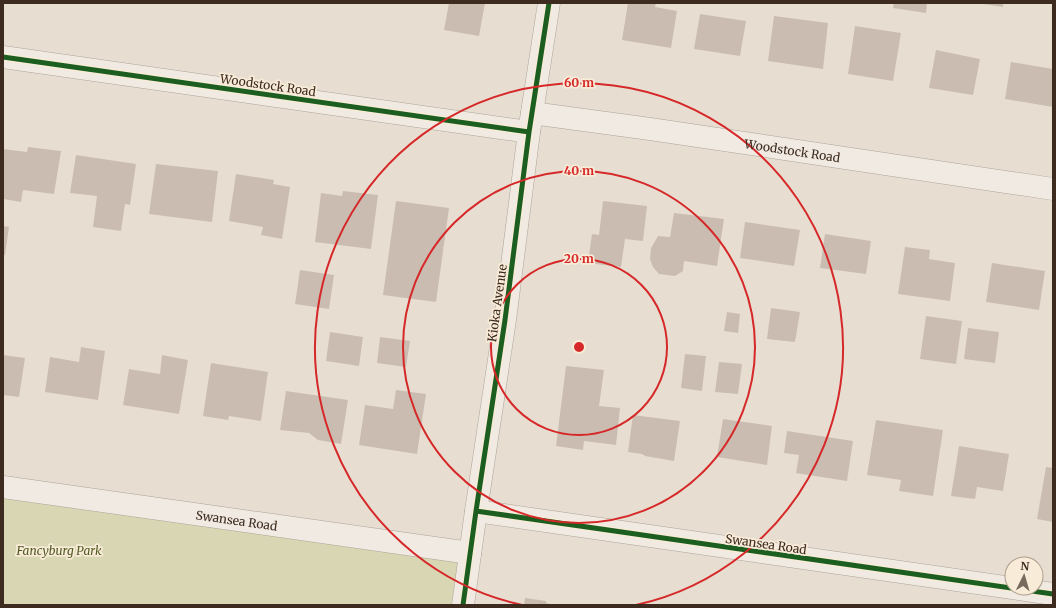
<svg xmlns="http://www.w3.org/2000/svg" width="1056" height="608" font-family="Merriweather,serif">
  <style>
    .green { fill: #d9d6b3 }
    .building { fill: #cbbcb1 }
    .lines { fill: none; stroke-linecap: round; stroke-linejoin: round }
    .minor-casing { stroke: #ada399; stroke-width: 23 }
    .minor { stroke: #f0eae2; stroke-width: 22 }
    .cycleway-casing { stroke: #f8ebd7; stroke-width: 8 }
    .cycleway { stroke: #1b5e20; stroke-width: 5 }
    .ring { fill: none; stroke: #d62828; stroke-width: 2 }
    .labels { text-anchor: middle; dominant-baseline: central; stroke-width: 3.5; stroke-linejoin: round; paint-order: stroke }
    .street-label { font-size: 12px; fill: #3d2b1f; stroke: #f8ebd7 }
    .park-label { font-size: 12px; font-style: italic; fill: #525b25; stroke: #f8ebd7 }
    .centre { fill: #d62828; stroke: #f8ebd7; stroke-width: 2 }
    .ring-label { font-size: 12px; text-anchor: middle; font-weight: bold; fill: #d62828; stroke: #f8ebd7; stroke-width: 3.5; stroke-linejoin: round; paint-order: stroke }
  </style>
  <rect width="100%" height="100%" fill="#e7ded1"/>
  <path class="green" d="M 3,487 L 470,553 L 463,605 L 3,605 Z"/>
  <path class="building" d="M 449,3 L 485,3 L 479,36 L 444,30 Z
    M 628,3 L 656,3 L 655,7 L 677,11 L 671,48 L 622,40 Z
    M 894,3 L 927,3 L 926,13 L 893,8 Z
    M 977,3 L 1003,3 L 1003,7 Z
    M 700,14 L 746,21 L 740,56 L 694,49 Z
    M 774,16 L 828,23 L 823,69 L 768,61 Z
    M 855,26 L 901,33 L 893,81 L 848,74 Z
    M 936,50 L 980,59 L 973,95 L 929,88 Z
    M 1011,62 L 1053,69 L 1053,107 L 1005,99 Z
    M 28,147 L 61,151 L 54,194 L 23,190 L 21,202 L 3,199 L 3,149 L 27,152 Z
    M 76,155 L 136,164 L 130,205 L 125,204 L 121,231 L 93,227 L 97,196 L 70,193 Z
    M 156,164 L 218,171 L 212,222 L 149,214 Z
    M 236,174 L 274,180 L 273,184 L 290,187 L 282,239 L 261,235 L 263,227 L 229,221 Z
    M 343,191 L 378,195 L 371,249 L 315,242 L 321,193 L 342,196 Z
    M 396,201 L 449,208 L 436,302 L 383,295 Z
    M 603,201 L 647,206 L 643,241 L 625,239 L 621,267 L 588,263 L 592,234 L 599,235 Z
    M 674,213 L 724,219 L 717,266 L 684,261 L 683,271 L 675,276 L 659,274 L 653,267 L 650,259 L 651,248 L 658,236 L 670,237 Z
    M 745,222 L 800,230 L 794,266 L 740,258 Z
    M 3,226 L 9,227 L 5,255 L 3,255 Z
    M 825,234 L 871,241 L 866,274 L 820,268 Z
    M 905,247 L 930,250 L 929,259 L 955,263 L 950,301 L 898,294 Z
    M 992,263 L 1045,271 L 1039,310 L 986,302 Z
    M 300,270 L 334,275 L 329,309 L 295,304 Z
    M 771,308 L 800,312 L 795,342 L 767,339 Z
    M 727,312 L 740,314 L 738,333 L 724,331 Z
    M 926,316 L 962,321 L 956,364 L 920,359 Z
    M 968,328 L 999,332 L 995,363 L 964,359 Z
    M 330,332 L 363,337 L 359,366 L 326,361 Z
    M 380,337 L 410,341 L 406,367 L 377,363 Z
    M 81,347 L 105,351 L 98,400 L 45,392 L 50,357 L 79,362 Z
    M 685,354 L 706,356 L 702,391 L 681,388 Z
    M 3,355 L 25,358 L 19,397 L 3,395 Z
    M 162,355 L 188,360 L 179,414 L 123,405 L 129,369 L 160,374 Z
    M 719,362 L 742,364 L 738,394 L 715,392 Z
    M 211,363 L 268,372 L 261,421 L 229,416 L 228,420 L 203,416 Z
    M 566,366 L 604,370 L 599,406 L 620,408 L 616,445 L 584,441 L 583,450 L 556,446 Z
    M 396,390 L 426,394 L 417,454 L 359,445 L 365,405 L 393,409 Z
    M 286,391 L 348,400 L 341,444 L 318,440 L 309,433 L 280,430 Z
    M 633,415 L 680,421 L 674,461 L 645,456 L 642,454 L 628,452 Z
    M 723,419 L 772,426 L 767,465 L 717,457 Z
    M 876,420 L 943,430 L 933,496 L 899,491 L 901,480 L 867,475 Z
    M 787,431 L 853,441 L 847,481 L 796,473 L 799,455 L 784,453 Z
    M 959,446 L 1009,454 L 1003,491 L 977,487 L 975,499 L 951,496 Z
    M 1046,467 L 1053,468 L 1053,522 L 1037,519 Z
    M 525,598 L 546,601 L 546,603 L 554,605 L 524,605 Z"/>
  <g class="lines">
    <g class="minor-casing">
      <g id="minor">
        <path d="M 3,57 L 529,132"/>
        <path id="s1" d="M 532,113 L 650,129 L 1053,189"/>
        <path id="s2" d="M 3,487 L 470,553"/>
        <path d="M 476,511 L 1053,594"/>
        <path d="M 463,605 L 476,511 L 505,320 L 529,132 L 549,3"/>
      </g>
    </g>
    <use href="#minor" class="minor"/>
    <g class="cycleway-casing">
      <path id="cycleway" d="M 3,57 L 529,132
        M 476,511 L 1053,594
        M 463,605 L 476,511 L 505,320 L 529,132 L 549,3"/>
    </g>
    <use href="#cycleway" class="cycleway"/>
  </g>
  <g class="ring">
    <circle cx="579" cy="347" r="88"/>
    <circle cx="579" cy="347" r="176"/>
    <path d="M522 605A264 264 0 1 1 636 605"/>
  </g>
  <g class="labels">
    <g class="street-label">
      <text transform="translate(268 85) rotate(8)">Woodstock Road</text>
      <text stroke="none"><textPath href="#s1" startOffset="263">Woodstock Road</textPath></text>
      <text transform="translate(497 303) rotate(-82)">Kioka Avenue</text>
      <text stroke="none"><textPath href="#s2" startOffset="236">Swansea Road</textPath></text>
      <text transform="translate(766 544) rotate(8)">Swansea Road</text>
    </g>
    <g class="park-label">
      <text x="59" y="550">Fancyburg Park</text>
    </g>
  </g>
  <circle cx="579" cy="347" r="6" class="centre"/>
  <g class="ring-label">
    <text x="579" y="87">60 m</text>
    <text x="579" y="175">40 m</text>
    <text x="579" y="263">20 m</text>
  </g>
  <rect width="1056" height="608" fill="none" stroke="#3d2b1f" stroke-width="8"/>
  <g transform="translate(1024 576) rotate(5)"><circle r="19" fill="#f8ebd7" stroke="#ad9e8d"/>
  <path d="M0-3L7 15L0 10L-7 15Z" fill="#786a5d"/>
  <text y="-6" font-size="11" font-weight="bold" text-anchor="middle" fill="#3d2b1f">N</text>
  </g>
</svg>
